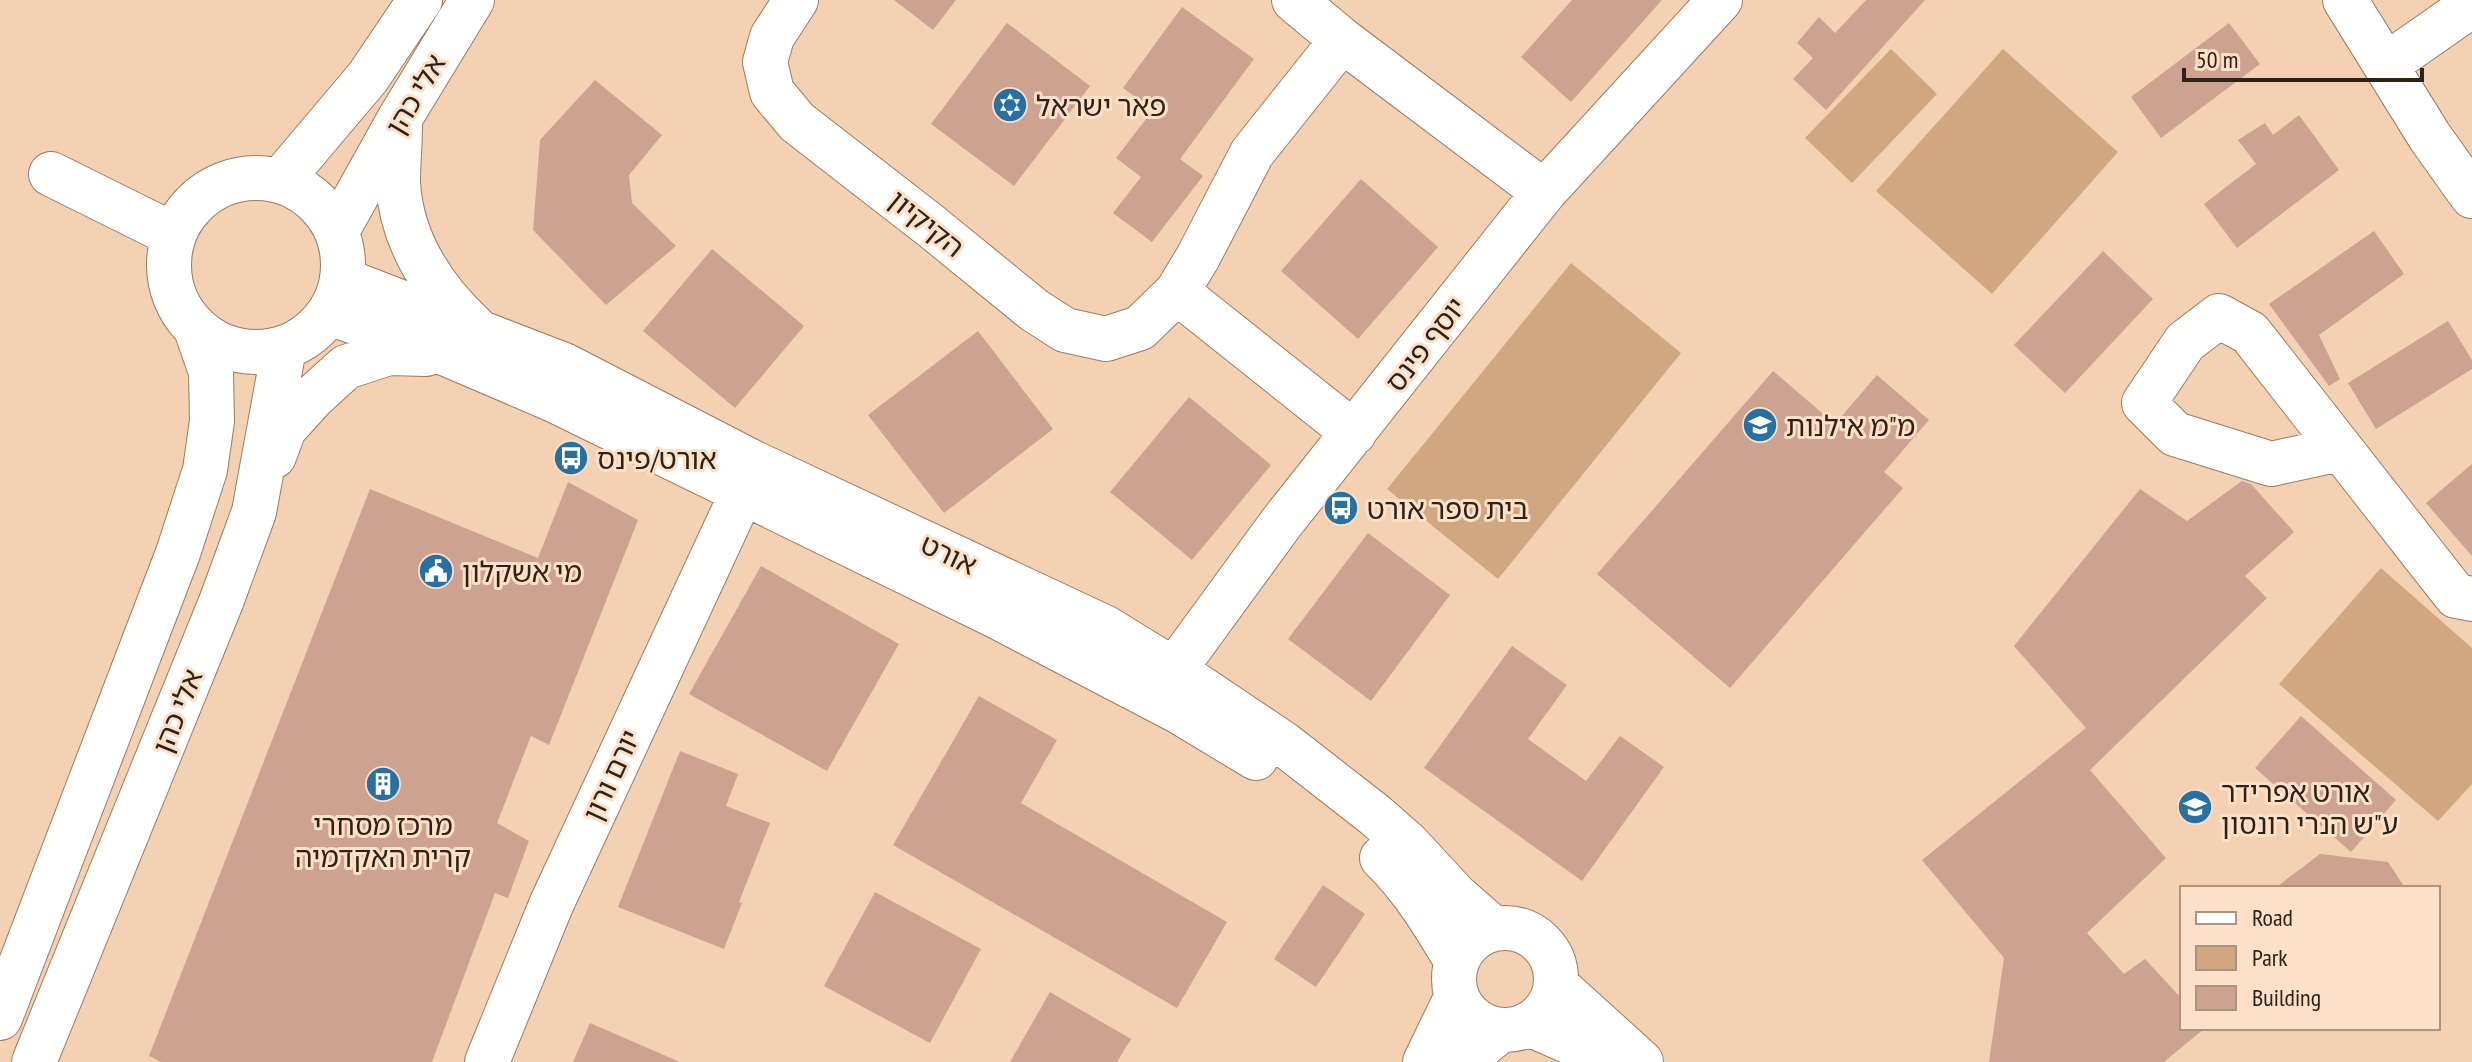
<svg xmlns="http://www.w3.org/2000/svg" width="2472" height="1062" font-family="'PT Sans Narrow','Noto Sans Hebrew',sans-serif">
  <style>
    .green { fill: #d1a781 }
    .building { fill: #cda290 }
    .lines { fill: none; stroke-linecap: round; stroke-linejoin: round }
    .minor-casing { stroke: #9c7c5f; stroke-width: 46 }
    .minor { stroke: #fff; stroke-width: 44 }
    .labels { text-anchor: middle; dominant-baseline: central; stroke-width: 6; stroke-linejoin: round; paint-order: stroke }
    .street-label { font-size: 28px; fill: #2e2116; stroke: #fce0c7 }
    .poi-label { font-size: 28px; fill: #2e2116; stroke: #fce0c7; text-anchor: start }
  </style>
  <rect width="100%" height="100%" fill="#f4d1b2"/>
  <path class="green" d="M 1891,49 L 1937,94 L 1852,183 L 1805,138 Z
    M 2003,49 L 2118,152 L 1992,294 L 1876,191 Z
    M 1571,263 L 1681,353 L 1498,579 L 1387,489 Z
    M 2381,568 L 2472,648 L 2472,784 L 2438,821 L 2279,684 Z"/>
  <path class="building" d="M 894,0 L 956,0 L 933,30 Z
    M 1572,0 L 1662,0 L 1571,102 L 1521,57 Z
    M 1866,0 L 1925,0 L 1826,110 L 1793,79 L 1813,58 L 1797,43 L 1819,17 L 1835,33 Z
    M 1182,7 L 1254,59 L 1180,159 L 1203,176 L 1152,242 L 1113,213 L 1141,177 L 1116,158 L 1153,110 L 1123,88 Z
    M 1007,23 L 1090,86 L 1014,186 L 931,124 Z
    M 2229,23 L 2260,64 L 2161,138 L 2131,97 Z
    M 595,80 L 662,135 L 629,175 L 632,203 L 676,246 L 606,305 L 533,230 L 540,140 Z
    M 2299,115 L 2339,170 L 2237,248 L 2204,204 L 2256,164 L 2238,140 L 2265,123 L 2273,135 Z
    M 1361,179 L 1438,247 L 1358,339 L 1281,271 Z
    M 2374,231 L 2404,274 L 2319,335 L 2340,379 L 2329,386 L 2269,304 Z
    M 712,249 L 804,326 L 735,408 L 643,331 Z
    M 2103,251 L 2153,299 L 2065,393 L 2014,345 Z
    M 2448,321 L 2472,360 L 2472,369 L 2376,429 L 2348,383 Z
    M 978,331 L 1053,429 L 944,513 L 868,415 Z
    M 1773,371 L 1835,424 L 1877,375 L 1929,420 L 1884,472 L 1903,488 L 1730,688 L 1597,574 Z
    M 1189,397 L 1271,465 L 1192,560 L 1110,492 Z
    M 2472,464 L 2472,556 L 2426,503 Z
    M 2242,481 L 2251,484 L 2294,532 L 2245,576 L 2267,598 L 2090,770 L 2166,858 L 2087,933 L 2124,974 L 2145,959 L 2182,999 L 2182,1028 L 2205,1028 L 2164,1062 L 1989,1062 L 2004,958 L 1922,860 L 2086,728 L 2014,646 L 2140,489 L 2187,521 Z
    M 568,482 L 638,520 L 549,745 L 531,736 L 497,823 L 529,841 L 508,898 L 495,893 L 432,1062 L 161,1062 L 149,1056 L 370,489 L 538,558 Z
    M 1368,533 L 1450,595 L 1371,701 L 1288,639 Z
    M 761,566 L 899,644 L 827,771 L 689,694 Z
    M 1512,646 L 1567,685 L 1528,739 L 1586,781 L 1620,736 L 1664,767 L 1582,881 L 1424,768 Z
    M 979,696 L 1057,740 L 1021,803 L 1227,922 L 1177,1008 L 893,845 Z
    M 2301,716 L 2396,800 L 2351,852 L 2255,768 Z
    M 680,751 L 738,774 L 726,806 L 770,823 L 739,902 L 742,903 L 724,949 L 618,907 Z
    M 2320,854 L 2388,862 L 2405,888 L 2275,888 Z
    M 1323,885 L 1365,914 L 1316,987 L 1274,959 Z
    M 875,892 L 981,949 L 930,1043 L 824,986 Z
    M 1050,992 L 1131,1039 L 1117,1062 L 1010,1062 Z
    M 590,1023 L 680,1062 L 573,1062 Z"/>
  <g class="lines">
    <g class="minor-casing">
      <path id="minor" d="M 796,0 L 772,37 L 765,62 L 772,92 L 797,122 L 931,226 L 1034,310 L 1065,330 L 1106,339 L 1140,328 L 1177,292 L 1198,257 L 1252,153 L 1342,40
        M 1294,0 L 1342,40 L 1544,192
        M 2345,0 L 2430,137 L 2472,196
        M 2386,65 L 2472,5
        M 400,125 C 400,144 398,163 398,182 C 401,241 433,289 475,328
        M 51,174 L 174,235
        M169 265a87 87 0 1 1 174 0a87 87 0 1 1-174 0Z
        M 281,180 L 368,77 L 420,0
        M 337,231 L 400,118 L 472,0
        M 343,280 L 564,365 L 754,463 L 1106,628 L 1174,670 L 1284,744 L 1375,815 L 1408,844 L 1455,895 L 1494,929
        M 1177,292 L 1354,433
        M 329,313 L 449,355 L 554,400 L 996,616 L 1178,711 L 1256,758
        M 2340,449 L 2271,464 L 2175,434 L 2144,403 L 2185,342 L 2219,316 L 2250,333 L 2456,596 L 2472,599
        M 274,456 L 284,429 L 313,397 L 346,367 L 389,353 L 426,354
        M 1174,698 L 1172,683 L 1174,670 L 1282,522 L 1544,192 L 1720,0
        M 1382,858 C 1413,888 1435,925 1457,962
        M1454 979a51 51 0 1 1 102 0a51 51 0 1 1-102 0Z
        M 1556,985 L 1641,1062
        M 0,1018 L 178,553 L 205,470 L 212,421 L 211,372 L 196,329
        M 1529,1024 L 1586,1049 L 1603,1062
        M 34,1062 L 221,602 L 254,512 L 284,348
        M 487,1062 L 551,905 L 743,491
        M 1425,1062 L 1457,996
        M 1461,1062 L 1501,1030"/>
    </g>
    <use href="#minor" class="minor"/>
  </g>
  <defs>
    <g id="synagogue-disc" transform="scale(1.8)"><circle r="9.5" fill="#2770a4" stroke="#fce0c7"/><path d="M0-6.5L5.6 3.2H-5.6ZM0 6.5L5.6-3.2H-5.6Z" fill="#fff"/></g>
    <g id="school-disc" transform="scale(1.8)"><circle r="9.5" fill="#2770a4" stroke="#fce0c7"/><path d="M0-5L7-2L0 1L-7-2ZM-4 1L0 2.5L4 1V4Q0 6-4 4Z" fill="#fff"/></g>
    <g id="bus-disc" transform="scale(1.8)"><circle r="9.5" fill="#2770a4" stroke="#fce0c7"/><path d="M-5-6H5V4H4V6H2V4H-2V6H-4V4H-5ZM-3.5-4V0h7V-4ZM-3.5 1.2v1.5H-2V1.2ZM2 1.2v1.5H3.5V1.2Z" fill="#fff"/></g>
    <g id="civic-disc" transform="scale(1.8)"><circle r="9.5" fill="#2770a4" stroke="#fce0c7"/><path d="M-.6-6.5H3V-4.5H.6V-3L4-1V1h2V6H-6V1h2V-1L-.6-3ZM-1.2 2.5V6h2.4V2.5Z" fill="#fff"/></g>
    <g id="building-disc" transform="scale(1.8)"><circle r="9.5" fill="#2770a4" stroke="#fce0c7"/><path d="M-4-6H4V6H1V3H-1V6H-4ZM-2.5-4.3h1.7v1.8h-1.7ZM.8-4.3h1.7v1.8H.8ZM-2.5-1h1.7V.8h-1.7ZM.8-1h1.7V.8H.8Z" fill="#fff"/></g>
  </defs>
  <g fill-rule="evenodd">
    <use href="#synagogue-disc" x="1010" y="105"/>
    <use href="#school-disc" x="1760" y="425"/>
    <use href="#bus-disc" x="571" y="458"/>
    <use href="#bus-disc" x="1341" y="508"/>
    <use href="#civic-disc" x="436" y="571"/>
    <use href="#building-disc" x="383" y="784"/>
    <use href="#school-disc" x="2195" y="807"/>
  </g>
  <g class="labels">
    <g class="street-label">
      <text transform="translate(415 94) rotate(-59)">אלי כהן</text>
      <text transform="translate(927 223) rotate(39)">הקיקיון</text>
      <text transform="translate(1425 344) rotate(-52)">יוסף פינס</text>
      <text transform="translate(949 554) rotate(25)">אורט</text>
      <text transform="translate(177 711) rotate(-68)">אלי כהן</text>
      <text transform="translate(611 775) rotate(-65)">יורם ורון</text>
    </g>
    <g class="poi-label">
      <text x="1036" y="105">פאר ישראל</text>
      <text x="1786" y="425">מ"מ אילנות</text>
      <text x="597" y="458">אורט/פינס</text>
      <text x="1367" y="508">בית ספר אורט</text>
      <text x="462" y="571">מי אשקלון</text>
      <text x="2221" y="791">אורט אפרידר<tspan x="2221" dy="32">ע"ש הנרי רונסון</tspan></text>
      <text x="383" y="824" text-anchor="middle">מרכז מסחרי<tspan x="383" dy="32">קרית האקדמיה</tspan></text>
    </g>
  </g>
  <rect x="2180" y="886" width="260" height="144" fill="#fce0c7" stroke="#aa9480" stroke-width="2"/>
  <rect x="2196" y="912" width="40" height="12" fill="#ffffff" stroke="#aa9480" stroke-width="2"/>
  <text x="2252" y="926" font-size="24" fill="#2e2116">Road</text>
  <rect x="2196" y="946" width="40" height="24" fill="#d1a781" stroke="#aa9480" stroke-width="2"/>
  <text x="2252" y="966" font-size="24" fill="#2e2116">Park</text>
  <rect x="2196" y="986" width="40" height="24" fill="#cda290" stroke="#aa9480" stroke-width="2"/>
  <text x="2252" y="1006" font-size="24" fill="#2e2116">Building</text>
  <path d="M2184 68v12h238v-12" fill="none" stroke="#2e2116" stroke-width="4"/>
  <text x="2196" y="68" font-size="24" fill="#2e2116" stroke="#fce0c7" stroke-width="6" paint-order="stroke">50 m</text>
</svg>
